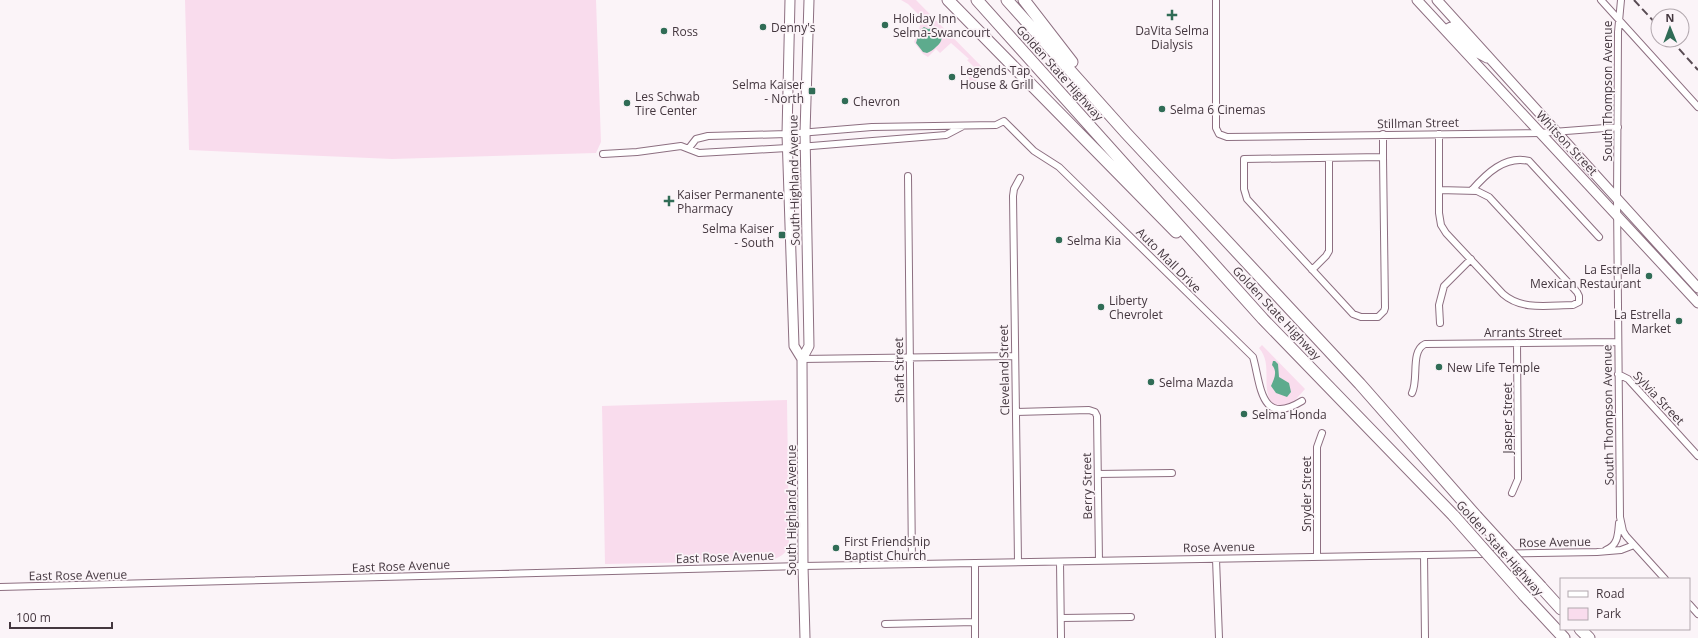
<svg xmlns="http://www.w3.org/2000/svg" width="1698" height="638" font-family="'Open Sans',sans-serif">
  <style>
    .green { fill: #f9dced }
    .water { fill: #5dab8d }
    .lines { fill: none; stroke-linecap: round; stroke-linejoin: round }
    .minor-casing { stroke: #8d6f81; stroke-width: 8 }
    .primary-casing { stroke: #8d6f81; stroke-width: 11 }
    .motorway-casing { stroke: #8d6f81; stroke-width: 13 }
    .minor { stroke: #fff; stroke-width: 6 }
    .primary { stroke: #fff; stroke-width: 9 }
    .motorway { stroke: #fff; stroke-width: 11 }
    .rail { stroke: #584b53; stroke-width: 2; stroke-dasharray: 8 4; stroke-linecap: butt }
    .motorway-bridge-casing { stroke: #8d6f81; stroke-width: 13; stroke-linecap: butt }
    .motorway-bridge { stroke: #fff; stroke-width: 11 }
    .poi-dot { fill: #306c56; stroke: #fbf4f8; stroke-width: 1.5 }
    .labels { text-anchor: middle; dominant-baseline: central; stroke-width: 3.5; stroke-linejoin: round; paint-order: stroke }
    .poi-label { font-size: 12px; fill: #44373f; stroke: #fbf4f8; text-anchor: start }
    .street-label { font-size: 12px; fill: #44373f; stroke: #fbf4f8 }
  </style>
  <rect width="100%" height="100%" fill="#fbf4f8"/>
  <path class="green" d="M 185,0 L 596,0 L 601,142 L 596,153 L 392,159 L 189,150 Z
    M 901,0 L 916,0 L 986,71 L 971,86 L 966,81 L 970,77 L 967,74 L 974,67 L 967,60 L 969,59 L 951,43 L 940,53 L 936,49 L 928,57 L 923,54 L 914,42 L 921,23 L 924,20 L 908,4 Z
    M 1262,345 L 1305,389 L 1290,406 L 1274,406 C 1259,389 1274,365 1259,348 Z
    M 787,400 L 789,542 C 787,555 779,558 768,561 L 605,564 L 602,406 Z"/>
  <path class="water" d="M 924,27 L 928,29 L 934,28 C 942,36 945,39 936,47 C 933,50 931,51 927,53 L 923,52 L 916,43 L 920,30 Z
    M 1273,361 L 1275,361 L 1278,364 L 1279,377 L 1289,383 L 1291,392 L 1287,397 L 1276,393 L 1271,386 C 1274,379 1278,372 1272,365 Z"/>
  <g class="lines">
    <g class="minor-casing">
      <path id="minor" d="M 1216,0 L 1216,128 L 1219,134 L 1227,137 L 1540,133 L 1618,127
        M 1601,0 L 1698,107
        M 1621,0 L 1618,32 L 1617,200 L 1620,517 L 1623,531 L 1626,536 L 1665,579
        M 1383,134 L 1383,157 L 1385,308 L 1384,311 L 1378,317 L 1361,317 L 1353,314 L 1247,199 L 1244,189 L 1244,159 L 1383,157
        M 1439,134 L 1439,213 L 1441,225 L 1446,233 L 1503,294 C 1522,311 1550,305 1573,305 L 1579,302 L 1579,296 L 1577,292 L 1489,197 L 1477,191 L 1439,190
        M 689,148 L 696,139 L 708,136 L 787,134 L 872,127 L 996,125 L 1004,121 L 1034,151 L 1059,167 L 1253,357 C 1261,385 1260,427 1302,401
        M 603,154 L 637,152 L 681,146 L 699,153 L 787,148 L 946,135 L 963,126
        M 908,176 L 912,564
        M 1472,190 C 1486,174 1505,155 1529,161 L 1599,237
        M 1312,270 L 1326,256 L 1329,251 L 1329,158
        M 1440,323 L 1439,305 L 1444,286 L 1471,259
        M 802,359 L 1014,356
        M 1618,374 L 1628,379 L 1698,456
        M 1412,393 C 1419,379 1410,351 1425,344 L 1618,342
        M 1016,412 L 1089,410 L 1095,412 L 1097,416 L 1099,561
        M 1098,474 L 1172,473
        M 1512,493 L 1518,479 L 1517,343
        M 1606,550 C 1618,545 1618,535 1619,523
        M 1424,555 L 1425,638
        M 1317,556 L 1317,447 L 1322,433
        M 1216,559 L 1219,638
        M 1018,562 L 1013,196 L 1014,189 L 1020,178
        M 1060,562 L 1061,638
        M 975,563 L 975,638
        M 0,587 L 803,566 L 1597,552 L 1621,550 L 1634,545
        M 1689,604 L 1698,614
        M 1062,618 L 1131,617
        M 885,624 L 975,622"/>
    </g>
    <g class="primary-casing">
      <path id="primary" d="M 790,0 L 787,134 L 794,346 L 802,359
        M 1417,0 L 1698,303
        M 1437,0 L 1698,288
        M 1445,30 L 1451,27 L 1454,29 L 1476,52 L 1487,58
        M 805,638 L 803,566 L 802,359 L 809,346 L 805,133 L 809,0"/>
    </g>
    <g class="motorway-casing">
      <path id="motorway" d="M 948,0 L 1176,232
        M 977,0 L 1263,319 L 1454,516
        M 1007,0 L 1126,133 L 1360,384 L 1476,516
        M 1024,0 L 1072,62
        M 1541,587 L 1561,609
        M 1524,595 L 1564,638
        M 1580,629 L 1589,638"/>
    </g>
    <use href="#minor" class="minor"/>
    <use href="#primary" class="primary"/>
    <use href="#motorway" class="motorway"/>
    <path class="rail" d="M 1634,0 L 1658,26
      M 1671,40 L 1698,70"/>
    <g class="motorway-bridge-casing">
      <path id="motorway-bridge" d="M 1454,516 L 1524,595
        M 1476,516 L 1541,587"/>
    </g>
    <use href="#motorway-bridge" class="motorway-bridge"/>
  </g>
  <g class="poi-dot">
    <path d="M1170 9h4v4h4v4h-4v4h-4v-4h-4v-4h4z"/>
    <circle cx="885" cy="25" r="4"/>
    <circle cx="763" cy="27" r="4"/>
    <circle cx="664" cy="31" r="4"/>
    <circle cx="952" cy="77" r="4"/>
    <rect x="808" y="87" width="8" height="8" rx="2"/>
    <circle cx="845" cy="101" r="4"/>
    <circle cx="627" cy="103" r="4"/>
    <circle cx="1162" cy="109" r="4"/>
    <path d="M667 195h4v4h4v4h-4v4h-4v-4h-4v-4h4z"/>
    <rect x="778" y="231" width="8" height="8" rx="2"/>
    <circle cx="1059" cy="240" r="4"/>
    <circle cx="1649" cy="276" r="4"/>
    <circle cx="1101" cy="307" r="4"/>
    <circle cx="1679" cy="321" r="4"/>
    <circle cx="1439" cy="367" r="4"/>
    <circle cx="1151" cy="382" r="4"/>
    <circle cx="1244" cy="414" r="4"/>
    <circle cx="836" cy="548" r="4"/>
  </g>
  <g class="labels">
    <g class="poi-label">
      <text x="893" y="18">Holiday Inn<tspan x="893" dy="14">Selma-Swancourt</tspan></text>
      <text x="771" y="27">Denny's</text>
      <text x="1172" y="30" text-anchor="middle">DaVita Selma<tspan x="1172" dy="14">Dialysis</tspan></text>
      <text x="672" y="31">Ross</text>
      <text x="960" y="70">Legends Tap<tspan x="960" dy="14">House &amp; Grill</tspan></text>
      <text x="804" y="84" text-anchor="end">Selma Kaiser<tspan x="804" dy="14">- North</tspan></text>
      <text x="635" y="96">Les Schwab<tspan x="635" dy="14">Tire Center</tspan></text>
      <text x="853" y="101">Chevron</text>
      <text x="1170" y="109">Selma 6 Cinemas</text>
      <text x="677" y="194">Kaiser Permanente<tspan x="677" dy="14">Pharmacy</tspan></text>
      <text x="774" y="228" text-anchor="end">Selma Kaiser<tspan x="774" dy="14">- South</tspan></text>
      <text x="1067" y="240">Selma Kia</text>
      <text x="1641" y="269" text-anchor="end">La Estrella<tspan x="1641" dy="14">Mexican Restaurant</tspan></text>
      <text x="1109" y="300">Liberty<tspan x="1109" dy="14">Chevrolet</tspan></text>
      <text x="1671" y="314" text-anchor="end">La Estrella<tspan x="1671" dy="14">Market</tspan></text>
      <text x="1447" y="367">New Life Temple</text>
      <text x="1159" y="382">Selma Mazda</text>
      <text x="1252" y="414">Selma Honda</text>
      <text x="844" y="541">First Friendship<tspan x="844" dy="14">Baptist Church</tspan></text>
    </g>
    <g class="street-label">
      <text transform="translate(1060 73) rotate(48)">Golden State Highway</text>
      <text transform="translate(1607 91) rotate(-90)">South Thompson Avenue</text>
      <text transform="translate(1418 123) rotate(-1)">Stillman Street</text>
      <text transform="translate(1567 143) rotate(47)">Whitson Street</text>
      <text transform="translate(794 180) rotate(-91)">South Highland Avenue</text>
      <text transform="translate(1169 260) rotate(45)">Auto Mall Drive</text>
      <text transform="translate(1277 313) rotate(47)">Golden State Highway</text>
      <text x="1523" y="332">Arrants Street</text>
      <text transform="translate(899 370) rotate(-91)">Shaft Street</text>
      <text transform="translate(1004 370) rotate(-91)">Cleveland Street</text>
      <text transform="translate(1659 398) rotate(47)">Sylvia Street</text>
      <text transform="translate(1608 415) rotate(-91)">South Thompson Avenue</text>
      <text transform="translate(1507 418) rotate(-90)">Jasper Street</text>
      <text transform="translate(1087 486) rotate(-91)">Berry Street</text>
      <text transform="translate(1306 494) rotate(-90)">Snyder Street</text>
      <text transform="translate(791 510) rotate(-90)">South Highland Avenue</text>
      <text transform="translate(1555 542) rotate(-1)">Rose Avenue</text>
      <text transform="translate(1219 547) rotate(-1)">Rose Avenue</text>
      <text transform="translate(1500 548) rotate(48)">Golden State Highway</text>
      <text transform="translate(725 557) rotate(-2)">East Rose Avenue</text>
      <text transform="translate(401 566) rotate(-2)">East Rose Avenue</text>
      <text transform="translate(78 575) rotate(-1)">East Rose Avenue</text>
    </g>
  </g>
  <rect x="1560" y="578" width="130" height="52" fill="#fbf4f8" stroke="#b2a8ae"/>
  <rect x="1568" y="591" width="20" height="6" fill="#ffffff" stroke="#b2a8ae"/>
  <text x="1596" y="598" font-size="12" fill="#44373f">Road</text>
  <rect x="1568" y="608" width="20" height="12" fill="#f9dced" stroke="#b2a8ae"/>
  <text x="1596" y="618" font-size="12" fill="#44373f">Park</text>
  <g transform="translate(1670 28) rotate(359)"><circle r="19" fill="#fbf4f8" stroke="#b2a8ae"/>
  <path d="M0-3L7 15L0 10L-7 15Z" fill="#306c56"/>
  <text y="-6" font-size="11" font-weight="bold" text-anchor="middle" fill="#44373f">N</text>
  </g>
  <path d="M10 622v6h102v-6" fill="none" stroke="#44373f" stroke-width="2"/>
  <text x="16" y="622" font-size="12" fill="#44373f" stroke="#fbf4f8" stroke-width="3" paint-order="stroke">100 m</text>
</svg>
